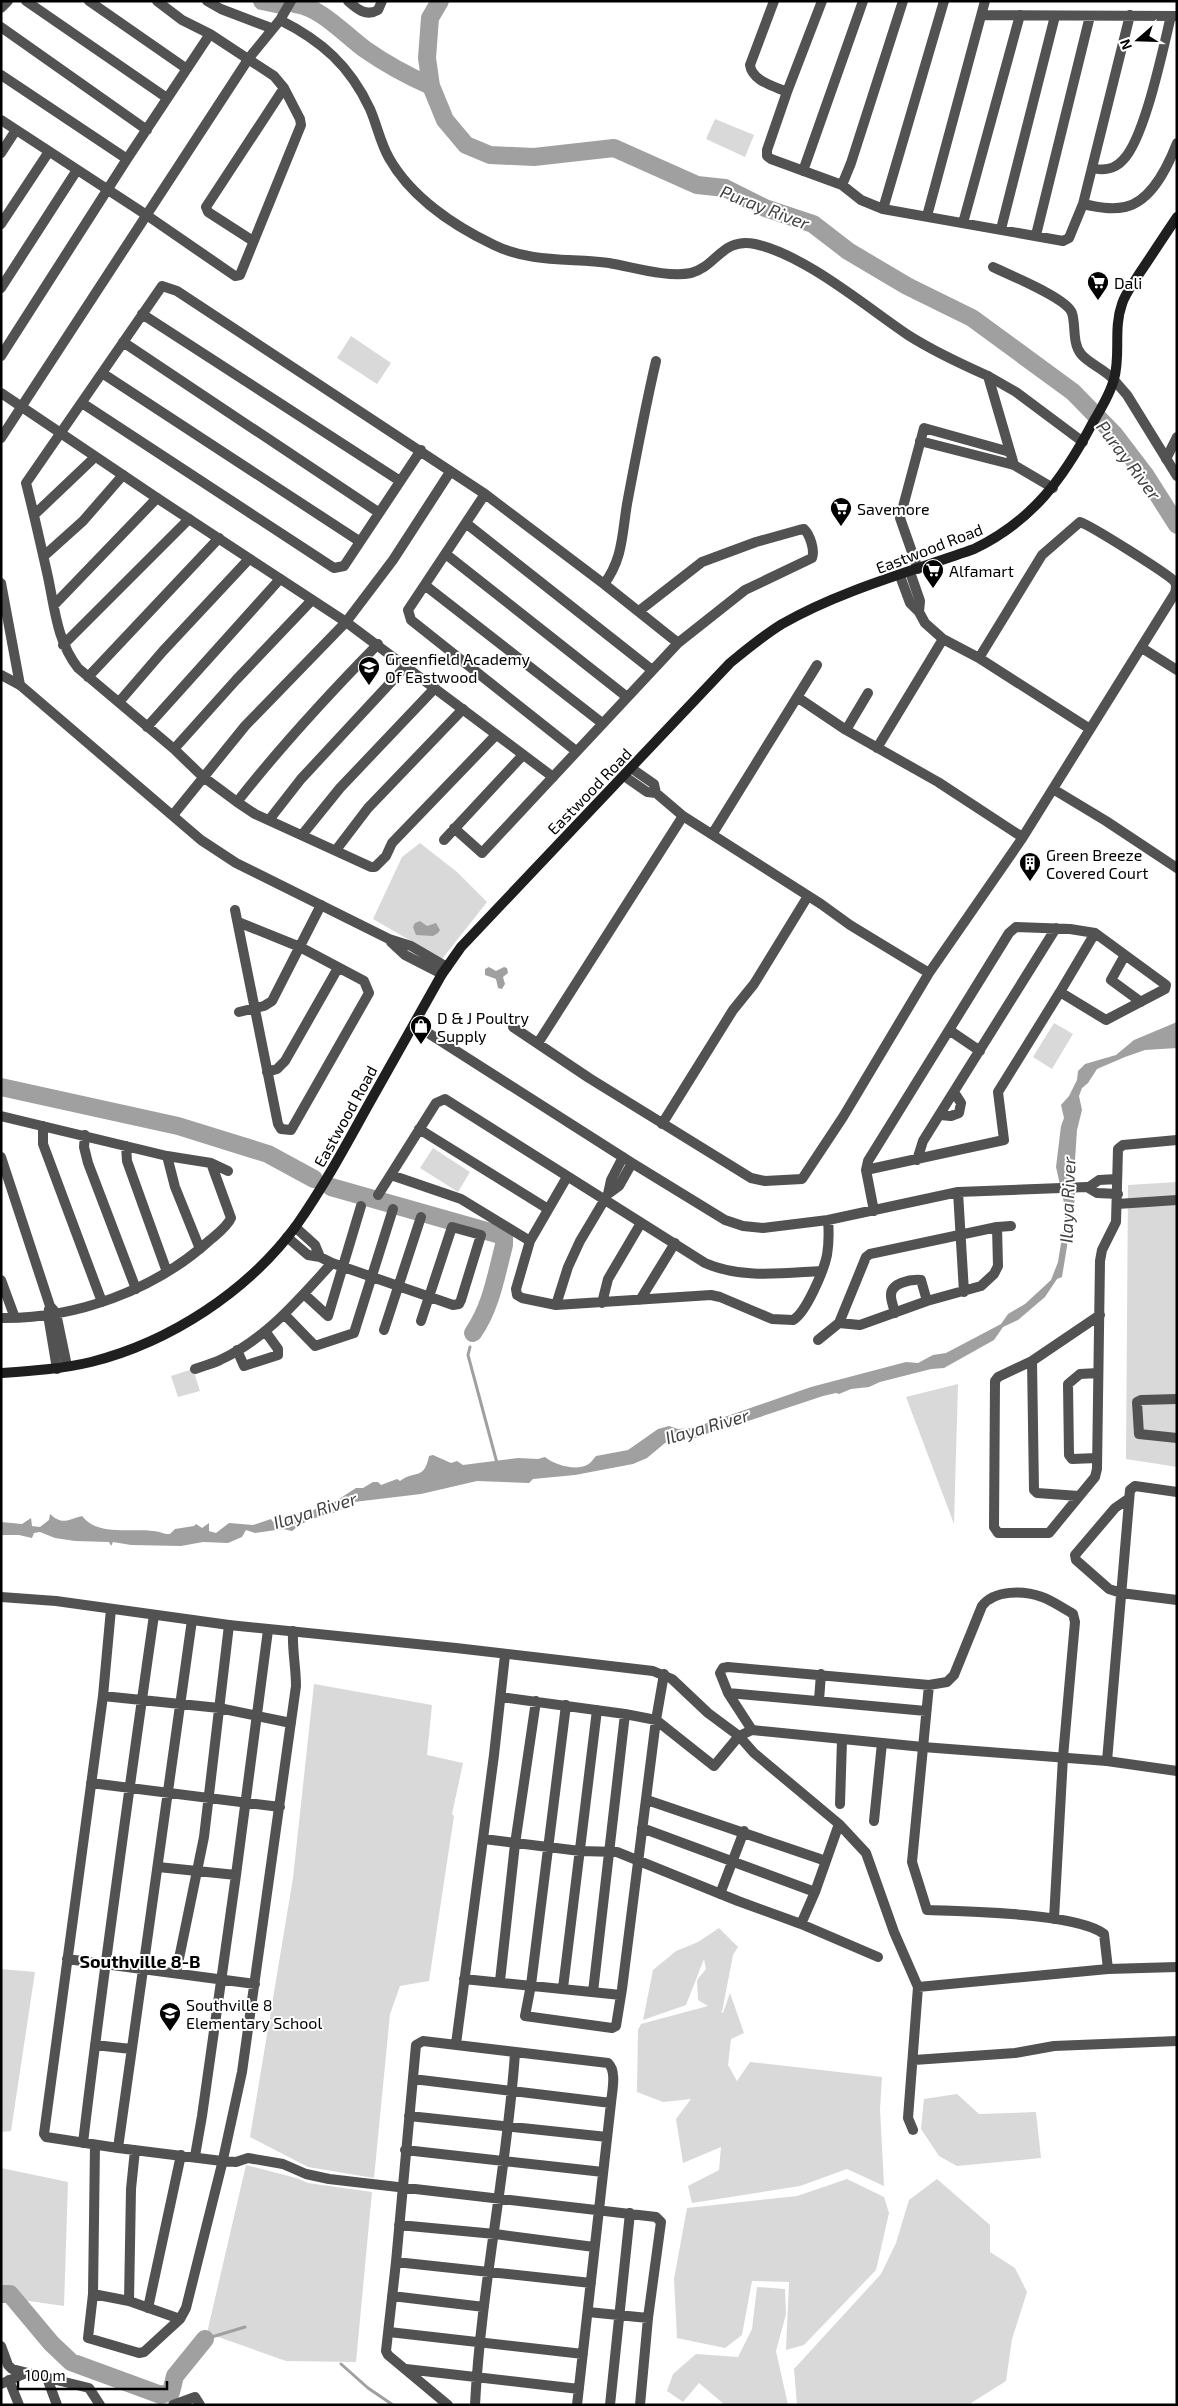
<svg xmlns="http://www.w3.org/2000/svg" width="1178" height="2406" font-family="'Exo 2',sans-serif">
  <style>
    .green { fill: #d9d9d9 }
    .water { fill: #a0a0a0 }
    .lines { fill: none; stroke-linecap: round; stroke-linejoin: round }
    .stream { stroke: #a0a0a0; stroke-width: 3 }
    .river { stroke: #a0a0a0; stroke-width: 18 }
    .minor { stroke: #525252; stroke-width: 10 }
    .tertiary { stroke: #525252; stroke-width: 10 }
    .secondary { stroke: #1f1f1f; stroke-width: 10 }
    .labels { text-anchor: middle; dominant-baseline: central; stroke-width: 4; stroke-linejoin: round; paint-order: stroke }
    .poi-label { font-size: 16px; fill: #000; stroke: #fff; text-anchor: start }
    .street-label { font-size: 16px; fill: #000; stroke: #fff }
    .water-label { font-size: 18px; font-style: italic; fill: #414141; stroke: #fff }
    .neighbourhood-label { font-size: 18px; font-weight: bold; fill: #000; stroke: #fff }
  </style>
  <rect width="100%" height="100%" fill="#fff"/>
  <path class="green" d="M 715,119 L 754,135 L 745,157 L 706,139 Z
    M 351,336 L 391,363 L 377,384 L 337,358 Z
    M 420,843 L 457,872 L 487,902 L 442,959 L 373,919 L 402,857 Z
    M 1054,1023 L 1073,1034 L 1052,1069 L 1033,1057 Z
    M 433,1148 L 470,1172 L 458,1192 L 420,1168 Z
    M 1177,1182 L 1177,1467 L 1126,1459 L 1128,1185 Z
    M 193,1369 L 200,1391 L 178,1397 L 171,1376 Z
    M 958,1384 L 954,1524 L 906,1397 Z
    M 314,1684 L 432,1705 L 427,1755 L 463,1763 L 452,1814 L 454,1816 L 429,1981 L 400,1986 L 390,2014 L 374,2178 L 308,2167 L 250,2137 L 293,1878 Z
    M 719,1928 L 738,1947 L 733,1955 L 722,2012 L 718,2011 L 723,2013 L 730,1993 L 744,2033 L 731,2039 L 728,2065 L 737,2081 L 750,2062 L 882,2077 L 880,2109 L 884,2186 L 847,2169 L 800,2186 L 692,2203 L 688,2186 L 719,2170 L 721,2147 L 683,2163 L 676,2119 L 691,2099 L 663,2102 L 637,2092 L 638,2030 L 641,2024 L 708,2006 L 698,2000 L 697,1980 L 706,1969 L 704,1959 L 686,2005 L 643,2020 L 653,1970 L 676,1951 L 698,1942 Z
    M 1,1969 L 35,1972 L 11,2131 L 1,2132 Z
    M 957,2094 L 979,2114 L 1036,2112 L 1041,2158 L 957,2166 L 939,2156 L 921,2129 L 924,2099 Z
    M 246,2165 L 296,2178 L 308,2183 L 372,2192 L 356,2362 L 286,2361 L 207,2333 Z
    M 1,2168 L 68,2182 L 64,2306 L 1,2297 Z
    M 847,2179 L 884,2197 L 889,2213 L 876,2270 L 804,2345 L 786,2350 L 789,2282 L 752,2281 L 742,2335 L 725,2348 L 677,2338 L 674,2279 L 687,2208 L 797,2196 Z
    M 937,2179 L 990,2225 L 990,2252 L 1015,2268 L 1027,2292 L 1012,2339 L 1006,2381 L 968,2405 L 797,2405 L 794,2369 L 881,2274 L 896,2243 L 909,2200 Z
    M 757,2287 L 785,2289 L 786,2314 L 776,2351 L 788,2405 L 725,2405 L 699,2383 L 683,2402 L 667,2391 L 673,2374 L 696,2354 L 738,2357 L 752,2329 Z"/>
  <path class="water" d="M 420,921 L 427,926 L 436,923 L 440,930 L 438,933 L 433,936 L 416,935 L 413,927 L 415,923 Z
    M 489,967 L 496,971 L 504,967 L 507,968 L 508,973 L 503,977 L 505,984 L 502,989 L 498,988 L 496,979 L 485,975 L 485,969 Z
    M 1177,1022 L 1177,1048 L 1145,1050 L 1125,1057 L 1097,1069 L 1088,1083 L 1082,1088 L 1079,1096 L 1082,1110 L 1077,1130 L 1074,1175 L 1075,1198 L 1062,1277 L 1057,1279 L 1045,1297 L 1018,1320 L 1003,1327 L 994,1340 L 944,1368 L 931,1369 L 880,1382 L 869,1387 L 851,1389 L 839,1394 L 836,1393 L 823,1396 L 733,1426 L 725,1426 L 699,1437 L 665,1443 L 647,1458 L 633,1464 L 575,1475 L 533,1479 L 529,1483 L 477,1481 L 421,1494 L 354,1502 C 346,1504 342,1511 333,1513 C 319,1516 303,1521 292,1531 L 283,1529 L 255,1533 L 246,1530 L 242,1537 L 228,1543 L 203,1542 L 181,1546 L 131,1545 L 113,1542 L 111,1546 L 109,1542 L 75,1541 L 55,1538 L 40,1532 L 34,1533 L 32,1538 L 19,1535 L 1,1535 L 1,1522 L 22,1524 L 31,1518 L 32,1526 L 40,1527 L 49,1520 L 50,1514 C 63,1526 69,1519 82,1516 C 101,1540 140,1524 166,1534 L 170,1534 L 175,1529 L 194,1526 L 196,1524 L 202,1528 L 209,1523 L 209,1531 L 216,1533 L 229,1523 L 253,1525 L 271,1519 L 273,1522 L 281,1517 L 309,1513 L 317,1508 L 336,1501 L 356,1488 L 363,1488 L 373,1482 L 378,1482 L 381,1485 L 397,1479 L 400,1481 C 414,1470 424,1481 429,1456 L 433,1455 L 451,1463 L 457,1461 L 463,1465 L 518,1458 L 538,1459 L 545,1457 C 554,1465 576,1471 587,1465 C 591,1463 593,1459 596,1456 L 628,1450 L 658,1429 L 669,1426 L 678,1429 L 693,1428 L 811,1387 L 906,1362 L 918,1363 L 933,1355 L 946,1353 L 1001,1324 L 1008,1314 L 1025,1304 L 1051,1280 L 1058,1262 L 1066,1212 L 1056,1167 L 1061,1126 L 1064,1118 L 1061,1105 L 1069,1096 L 1077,1080 L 1078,1071 L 1085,1064 L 1116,1055 L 1134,1040 Z"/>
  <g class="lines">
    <path class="stream" d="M 470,1347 L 468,1355 L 497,1463
      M 205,2339 L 245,2327
      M 341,2364 L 368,2388 L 393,2405"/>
    <path class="river" d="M 262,1 L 281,5
      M 440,1 L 430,18 L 427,58 L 431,86 L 445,120 L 466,145 L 490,155 L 534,157 L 614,148 L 697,185 L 725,188 L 765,208 L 813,224 L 848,251 L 907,286 L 972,318 L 1073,392 L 1114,434 L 1146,476 L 1177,525
      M 295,4 C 321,7 345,35 366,50 C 386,64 408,76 431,86
      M 1,1087 L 178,1126 L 268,1154 L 314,1179
      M 331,1187 L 504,1236 L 504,1245 C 496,1276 491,1307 473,1333
      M 1,2294 L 10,2294 L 51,2343 L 71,2362 L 161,2395 L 171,2392 L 175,2376 L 205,2339"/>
    <path class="minor" d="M 26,1 L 167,98
      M 89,1 L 187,69
      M 207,1 L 221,9 L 271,28
      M 348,1 C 357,9 366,17 378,10 L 382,1
      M 774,1 L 750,65 C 752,81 774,86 787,92 L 767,150 L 767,156 L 771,159 L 842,185 L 861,200 L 883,209 L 1063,241 L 1069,238 L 1083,204 L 1130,15
      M 1,8 L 8,1
      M 982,15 L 1177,16
      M 1,27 L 147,130
      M 1,75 L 127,159
      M 787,92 L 822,1
      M 1,120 L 145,214 L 235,276 L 240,275 L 301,125 L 300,119 L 284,88 L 274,76 L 210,34 L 182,20 L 157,1
      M 1,153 L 16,130
      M 1092,168 C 1103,171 1115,169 1123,160 C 1145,138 1163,48 1171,16
      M 803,171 L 863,1
      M 842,185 L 851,163 L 903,1
      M 1083,204 C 1097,207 1111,210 1125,207 C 1152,201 1168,166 1177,143
      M 883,209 L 944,1
      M 927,216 L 985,1
      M 963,223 L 1020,15
      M 1,224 L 48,153
      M 1001,229 L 1055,16
      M 1036,235 L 1090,16
      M 253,241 L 208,212 L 206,207 L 284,88
      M 993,267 C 1009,275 1067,298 1072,313 C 1076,325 1072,343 1081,354 C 1089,364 1105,369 1114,380
      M 1,288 L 77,170
      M 142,314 L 400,481
      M 123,342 L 378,512
      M 1,356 L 127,159 L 210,34
      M 102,373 L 359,541
      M 988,376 L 1016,392 L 1083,442
      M 82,403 L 334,568 L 344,566 L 421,450
      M 920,441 L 1014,465
      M 1166,459 L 1177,437
      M 485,494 L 408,610 L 411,620 L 576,751
      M 34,515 L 95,457
      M 467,524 L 652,670
      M 447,555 L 627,697
      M 44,556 L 83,521 L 123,475
      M 918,569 L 900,518 L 924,428 L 1010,452
      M 910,572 L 920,601 L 919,612
      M 900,576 L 910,603 L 919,612 L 925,623 L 943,639 L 979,658 L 1090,729
      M 604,584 C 623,559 622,534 627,504 C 636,456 645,408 656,361
      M 426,586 L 602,723
      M 54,605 L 157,498
      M 63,645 L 189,519
      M 1142,648 L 1177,670
      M 1,675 L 20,685
      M 88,677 L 219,538
      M 797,697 L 846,730 L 938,782 L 1022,837
      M 119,702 L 163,651 L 249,559
      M 147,727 L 280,579
      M 846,730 L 868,693
      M 496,735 L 392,843 L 386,856 L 375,867 L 371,867 L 255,814 L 237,802 L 202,776 L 174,749 L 78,668 C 57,641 55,610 48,577 C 41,546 34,514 26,483 L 162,286 L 177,291 L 485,494 L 604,584 L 678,643
      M 877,748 L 943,639
      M 174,749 L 236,680 L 312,600
      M 631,768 L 654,784 L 656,793
      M 624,776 L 647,792 L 656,793 L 683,816 L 821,904 L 850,925 L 929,973
      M 1053,789 L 1106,821 L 1177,868
      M 237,802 C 281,746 328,695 378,644
      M 173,815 L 245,726 L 346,622 L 393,560 L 450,472
      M 269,820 L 301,779 L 406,666
      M 454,828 L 482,853 L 678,643 L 745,590 L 812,558 C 815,550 810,535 804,529 L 799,530 L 756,542 L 702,562 L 639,611
      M 713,833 L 817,665
      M 302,835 L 340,788 L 435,688
      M 444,840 L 523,755
      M 336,850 L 368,808 L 463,709
      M 235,910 L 278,1124 L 281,1129 L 291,1130 L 369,993 L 364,981 L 300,947 L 238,922
      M 1125,955 L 1111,980 L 1141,1002
      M 1060,992 L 1095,933
      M 239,1012 L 264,1006 L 272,1001 L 321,905
      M 414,1024 L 632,1163 L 725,1220 L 743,1226 L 763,1228 L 828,1220 L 958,1192 L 1087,1187 L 1097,1193 L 1118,1194
      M 513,1027 L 589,1078 L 751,1178 L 765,1181 L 802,1179 L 843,1117 L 929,973 L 1021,840 L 1175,593 C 1176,589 1177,584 1174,581 C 1168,574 1090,525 1080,522 L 1042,555 L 979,658
      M 949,1030 L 980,1051
      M 538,1043 L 683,816
      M 267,1072 L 277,1069 L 285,1061 L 338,968
      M 940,1115 L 951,1116 L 959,1113 L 961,1103 L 954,1092
      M 1,1116 L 167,1156 L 211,1163 L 228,1171
      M 662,1124 L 733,1010 L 754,984 L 808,896
      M 43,1126 L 43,1144 L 102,1302
      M 419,1129 L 548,1209
      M 85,1135 L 84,1147 L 88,1163 L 136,1289
      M 126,1146 L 127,1161 L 167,1272
      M 167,1156 L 175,1187 L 200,1249
      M 1,1157 L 50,1306 L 56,1313 L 67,1366
      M 917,1160 L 923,1141 L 1056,928
      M 866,1170 L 1004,1140 L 998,1092 L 1060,992 L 1106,1020 L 1165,989 L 1166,985 L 1095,933 L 1070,929 L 1016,927 L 1009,933 L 868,1161 L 866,1170 L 874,1211
      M 391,1175 L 461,1199 L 530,1241
      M 567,1177 L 530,1241 L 516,1289 L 517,1295 L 522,1298 L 556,1305 L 711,1295 L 720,1297 L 772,1319 L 793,1320 C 806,1313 824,1270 827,1255 C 829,1243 829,1232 828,1220
      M 1089,1187 L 1099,1180 L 1117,1179
      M 958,1192 L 964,1292
      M 608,1194 L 619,1186 L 632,1163
      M 378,1195 L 436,1103 L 445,1099 L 705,1263 C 741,1279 783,1273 821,1271
      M 1117,1204 L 1177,1200
      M 295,1227 L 315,1245 L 320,1257
      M 997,1227 L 998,1266 L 994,1274 L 981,1286 L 927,1301 L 860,1325 L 839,1323 L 866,1257 L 870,1254 Z
      M 997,1227 L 1011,1226
      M 287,1237 L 308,1255 L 320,1257 L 332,1263 L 453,1305 L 459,1304 L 461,1300 L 481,1235 L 452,1227 L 421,1321
      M 1,1280 L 15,1318
      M 304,1294 L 328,1316 L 361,1206
      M 640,1300 L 675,1243
      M 602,1303 L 608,1279 L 641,1223
      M 556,1305 L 568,1267 L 580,1241 L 608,1194 L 611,1180 L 623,1157
      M 49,1309 L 48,1315 L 57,1369
      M 895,1313 C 894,1308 891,1301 891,1296 C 890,1283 911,1279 921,1280 L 927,1301
      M 284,1314 L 315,1346 L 354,1333 L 393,1209
      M 1100,1315 L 1032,1361 L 998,1377 L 995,1381 L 994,1527 L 998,1533 L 1049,1533 L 1095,1477 L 1097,1469 L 1100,1261 L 1102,1250 L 1116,1222 L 1118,1149 L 1123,1145 L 1177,1140
      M 1,1318 C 76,1319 155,1290 210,1240 C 217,1234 227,1227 231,1218 L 211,1163
      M 384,1330 L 421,1217
      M 818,1340 L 839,1323
      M 237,1350 L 244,1366 L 278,1355 L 278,1349 L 265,1331
      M 1032,1361 L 1034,1490 L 1037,1493 L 1079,1496
      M 195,1369 C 203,1366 212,1364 220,1360 C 265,1340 299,1299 332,1263
      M 1177,1399 L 1141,1400 L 1137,1402 L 1139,1434 L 1177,1438
      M 1097,1458 L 1072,1459 L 1069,1455 L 1068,1384 L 1080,1374 L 1098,1373
      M 1128,1499 L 1115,1508 L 1075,1555 L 1076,1560 L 1109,1589 L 1121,1593 L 1177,1600
      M 111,1609 L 103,1696 L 44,2134 L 46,2137 L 118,2148 L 222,2161 L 236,2162 L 248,2158 L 283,2164 L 306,2174 L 329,2179 L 656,2217 L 661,2222 L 648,2318 L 640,2405
      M 929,1685 L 912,1862 L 927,1910 C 964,1911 1078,1913 1104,1934 L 1108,1969
      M 728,1693 L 926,1711
      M 103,1696 L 219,1708 L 291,1723
      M 501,1697 L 625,1714 L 656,1720 L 714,1766 L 739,1736 L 754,1753 L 839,1824 L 866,1853 L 894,1932 L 918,1987 L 908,2118 L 913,2130
      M 819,1700 L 821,1674
      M 566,1705 L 531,1985 L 525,2016 L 612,2028 L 616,2026 L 622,1989 L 656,1720 L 664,1674
      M 752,1730 L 728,1693 L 720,1673 L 723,1668 L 728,1667 L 929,1685 L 947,1682 L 954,1675 L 982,1606 C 994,1590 1023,1590 1042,1597 C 1051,1600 1061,1607 1070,1612 L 1073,1614 L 1075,1622 L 1063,1757 L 1054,1919
      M 1107,1761 L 1130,1490 L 1135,1486 L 1177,1492
      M 91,1783 L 280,1807
      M 647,1800 L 826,1861
      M 840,1804 L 842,1740
      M 874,1821 L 882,1743
      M 642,1828 L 815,1892
      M 484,1839 L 580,1851 L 617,1852 L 738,1901 L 801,1924 L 878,1957
      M 158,1867 L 236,1875
      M 720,1894 L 744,1831
      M 801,1924 L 815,1892 L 839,1824
      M 67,1959 L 255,1984
      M 176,1973 L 204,1837 L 229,1625
      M 464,1979 L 621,1995
      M 500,1981 L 515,1844 L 536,1701
      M 918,1987 L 1108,1969 L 1177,1967
      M 563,1988 L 597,1710
      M 593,1992 L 625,1714
      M 456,2044 L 494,1755 L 505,1655
      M 95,2045 L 131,2049
      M 914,2060 L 1015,2053 L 1054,2046 L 1177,2041
      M 413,2079 L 611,2103
      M 409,2116 L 607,2137
      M 83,2143 C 104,1966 129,1790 154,1615
      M 95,2145 L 93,2294 L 129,2301 L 180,2319
      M 118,2148 L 192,1620
      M 405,2150 L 603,2172
      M 195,2156 L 202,2116 L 236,1875 L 268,1630
      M 399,2225 L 495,2234 L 594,2247
      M 396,2262 L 591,2283
      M 93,2294 L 88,2338 L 139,2353 L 144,2352 L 180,2319 L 186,2308 L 222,2164 L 242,2072 L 296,1686 C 296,1667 292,1650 293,1631
      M 392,2296 L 484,2307
      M 129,2301 L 131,2189 L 135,2150
      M 148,2308 L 181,2155
      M 588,2312 L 648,2318
      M 389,2332 L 583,2354
      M 1,2346 L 8,2365 L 12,2369 L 89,2388 L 100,2405
      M 406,2369 L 579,2389
      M 47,2378 L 57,2405
      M 9,2380 L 19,2405
      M 1,2384 L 26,2373
      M 173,2405 L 195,2397 L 200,2405
      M 448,2405 L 388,2355 L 386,2351 L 396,2262 L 416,2045 L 423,2041 L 608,2063 C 617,2071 612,2091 611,2103 L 577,2405
      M 475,2405 C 481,2287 507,2171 515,2053
      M 610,2405 L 630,2213"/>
    <path class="tertiary" d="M 280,20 C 322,41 350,66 370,109 C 377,125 380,142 389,158 C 411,197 454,226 494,245 C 531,263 570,258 609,263 C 633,267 668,278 691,273 C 716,267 722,237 755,244 C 805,255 865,306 908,335 C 933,351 961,364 988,376 L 1014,465 L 1053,488
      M 1114,380 L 1127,395 L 1177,476
      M 1,393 L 157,498 L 346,622 L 553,777
      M 1,438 L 249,58 L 280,20 L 291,1
      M 1,583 L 20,685 L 201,840 L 236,863 L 389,939 L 411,946 L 447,967
      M 391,942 L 405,955 L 442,974
      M 1,1597 L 56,1601 L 229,1625 L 456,1648 L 653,1671 L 672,1679 L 708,1713 L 739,1736 L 752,1730 L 923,1747 L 1107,1761 L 1177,1771"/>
    <path class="secondary" d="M 1,1373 C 31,1371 62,1369 91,1362 C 170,1342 247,1292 296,1226 C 322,1189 344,1149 366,1109 C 391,1064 417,1019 442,974 L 461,947 L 730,663 C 747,649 764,635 782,624 C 839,591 912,571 974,549 C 1032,521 1063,479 1092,424 C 1100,410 1110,395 1114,379 C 1121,355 1113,329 1122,304 C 1125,294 1133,284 1139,274 C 1152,255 1164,236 1177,217"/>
  </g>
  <defs>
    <g id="supermarket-pin" transform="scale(1.125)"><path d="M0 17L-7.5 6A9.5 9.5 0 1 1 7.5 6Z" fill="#000" stroke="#fff"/><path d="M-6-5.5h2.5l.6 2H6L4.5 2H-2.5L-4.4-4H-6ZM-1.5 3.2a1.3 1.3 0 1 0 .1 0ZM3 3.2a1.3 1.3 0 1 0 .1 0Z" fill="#fff"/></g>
    <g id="school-pin" transform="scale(1.125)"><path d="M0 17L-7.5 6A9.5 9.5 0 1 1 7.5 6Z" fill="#000" stroke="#fff"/><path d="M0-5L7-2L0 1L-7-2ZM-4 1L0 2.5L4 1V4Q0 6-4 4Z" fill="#fff"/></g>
    <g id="building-pin" transform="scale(1.125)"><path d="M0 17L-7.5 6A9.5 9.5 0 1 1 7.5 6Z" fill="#000" stroke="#fff"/><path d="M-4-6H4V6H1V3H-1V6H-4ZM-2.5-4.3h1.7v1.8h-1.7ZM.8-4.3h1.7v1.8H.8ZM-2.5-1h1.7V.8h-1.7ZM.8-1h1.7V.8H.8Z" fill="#fff"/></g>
    <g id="shop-pin" transform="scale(1.125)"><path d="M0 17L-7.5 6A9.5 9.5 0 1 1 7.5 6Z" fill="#000" stroke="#fff"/><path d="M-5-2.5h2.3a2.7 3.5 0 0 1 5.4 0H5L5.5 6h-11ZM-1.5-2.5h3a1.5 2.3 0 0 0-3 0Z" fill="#fff"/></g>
  </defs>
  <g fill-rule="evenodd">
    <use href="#supermarket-pin" x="1098" y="282"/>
    <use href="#supermarket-pin" x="841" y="508"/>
    <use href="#supermarket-pin" x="933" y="570"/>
    <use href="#school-pin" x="369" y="667"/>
    <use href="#building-pin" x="1030" y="863"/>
    <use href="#shop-pin" x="421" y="1026"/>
    <use href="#school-pin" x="170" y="2013"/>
  </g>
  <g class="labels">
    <g class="poi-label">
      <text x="1114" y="282">Dali</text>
      <text x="857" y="508">Savemore</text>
      <text x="949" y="570">Alfamart</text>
      <text x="385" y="658">Greenfield Academy<tspan x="385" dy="18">Of Eastwood</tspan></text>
      <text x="1046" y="854">Green Breeze<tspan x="1046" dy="18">Covered Court</tspan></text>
      <text x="437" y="1017">D &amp; J Poultry<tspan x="437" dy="18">Supply</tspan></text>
      <text x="186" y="2004">Southville 8<tspan x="186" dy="18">Elementary School</tspan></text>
    </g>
    <g class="street-label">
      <text transform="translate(929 548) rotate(-21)">Eastwood Road</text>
      <text transform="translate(589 791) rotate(-46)">Eastwood Road</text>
      <text transform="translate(345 1116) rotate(-61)">Eastwood Road</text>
    </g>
    <g class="water-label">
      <text transform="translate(765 207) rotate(21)">Puray River</text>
      <text transform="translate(1129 460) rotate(53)">Puray River</text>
      <text transform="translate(1067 1200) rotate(-88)">Ilaya River</text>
      <text transform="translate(707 1426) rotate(-16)">Ilaya River</text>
      <text transform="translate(315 1510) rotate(-17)">Ilaya River</text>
    </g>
    <g class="neighbourhood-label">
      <text x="140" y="1961">Southville 8-B</text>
    </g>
  </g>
  <rect width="1178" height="2406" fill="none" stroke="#000000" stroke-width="5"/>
  <g transform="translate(1138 40) rotate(250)" stroke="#ffffff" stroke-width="4" paint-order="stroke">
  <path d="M0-4L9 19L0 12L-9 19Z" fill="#000000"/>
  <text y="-8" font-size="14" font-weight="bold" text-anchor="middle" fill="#000000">N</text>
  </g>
  <path d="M18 2381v8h149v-8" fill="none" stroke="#000000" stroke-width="2.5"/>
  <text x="25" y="2381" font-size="15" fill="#000000" stroke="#ffffff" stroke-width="4" paint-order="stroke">100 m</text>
</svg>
